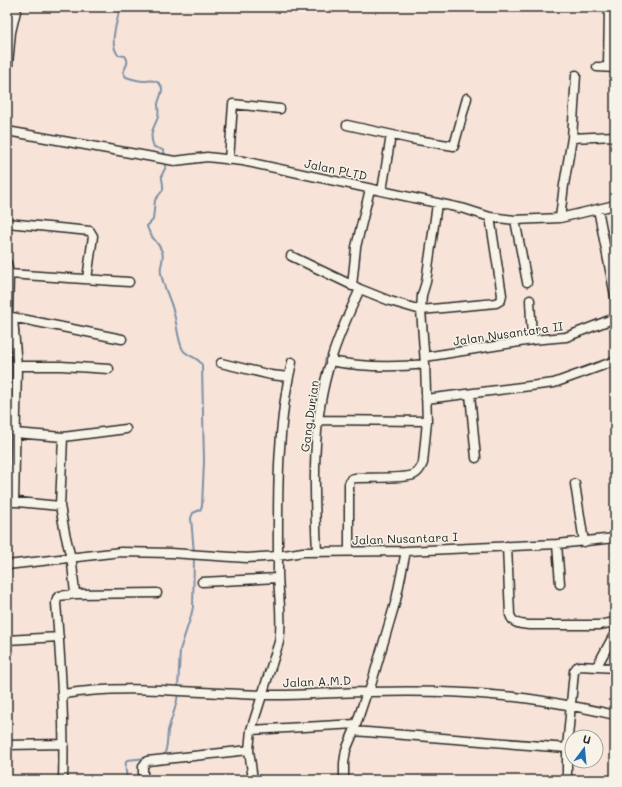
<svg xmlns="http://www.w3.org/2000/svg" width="622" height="787" font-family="Mali,sans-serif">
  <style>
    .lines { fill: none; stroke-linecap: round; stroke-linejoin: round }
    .stream { stroke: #7b91a7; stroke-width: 2 }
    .minor-casing { stroke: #2b2b2b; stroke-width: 11 }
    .minor { stroke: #f7f3e8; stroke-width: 8 }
    .labels { text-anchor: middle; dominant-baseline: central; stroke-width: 3; stroke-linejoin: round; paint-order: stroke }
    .street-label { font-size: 12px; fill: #2b2b2b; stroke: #f7f3e8 }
  </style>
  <rect width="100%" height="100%" fill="#f8e3d8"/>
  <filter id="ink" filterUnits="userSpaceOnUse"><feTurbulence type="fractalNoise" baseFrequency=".025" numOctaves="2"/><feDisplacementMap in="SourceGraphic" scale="8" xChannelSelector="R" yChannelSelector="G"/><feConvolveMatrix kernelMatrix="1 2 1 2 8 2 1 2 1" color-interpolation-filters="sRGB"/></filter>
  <g filter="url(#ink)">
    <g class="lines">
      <path class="stream" d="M 120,7 C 118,21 108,42 118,55 L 125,56 C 130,62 126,66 123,72 L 126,77 C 132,79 139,81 144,81 C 149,81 152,79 157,82 C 167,87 159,97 158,104 C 158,108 159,113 158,117 C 154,129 148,132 154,147 C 161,149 165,149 165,157
        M 165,161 L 165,166 L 166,167 C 158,180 164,177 163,190 L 155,200 L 153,220 L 147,226 C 149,237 159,242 162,252 C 165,259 159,266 161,273 C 163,287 171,300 174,314 C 177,324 178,342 183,350 C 188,357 199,357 202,365 L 204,462 L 202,506 L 200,510 L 193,513 L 191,518 L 194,553
        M 178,689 L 180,650 L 191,616 L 193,607 L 194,557
        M 163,756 C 168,750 167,739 168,731 C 171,718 177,707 178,693
        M 126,780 C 128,773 123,767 127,760 L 147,758"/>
      <g class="minor-casing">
        <path id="minor" d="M 597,67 L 615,68
          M 608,67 L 609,7
          M 7,75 L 11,32 L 17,7
          M 347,125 L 411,139 L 454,146 L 467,98
          M 7,131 L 175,161 L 207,157 L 243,161 L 465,209 L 490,217 L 515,220 L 560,218 L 615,205
          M 572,138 L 615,136
          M 229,160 L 233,104 L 280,109
          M 382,191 L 391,135
          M 598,209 L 615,296
          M 560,218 L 564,185 L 572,138 L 576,75
          M 515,220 L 527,282
          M 7,223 L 90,231 L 93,236 L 87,279
          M 291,256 L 360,289 L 390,301 L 421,310 L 496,303 L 501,300 L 502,295 L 490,217
          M 7,263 L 9,274 L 8,317
          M 9,274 L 129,282
          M 352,286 L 356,247 L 370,189
          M 530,300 L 532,340
          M 7,316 L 122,339
          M 13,318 L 17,366 L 14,502
          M 425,357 L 532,340 L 566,337 L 615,318
          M 330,361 C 362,367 393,368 425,364 L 421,310 L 422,295 L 426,282 L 437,204
          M 221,363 L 271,375 L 289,377
          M 17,366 L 61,366 L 109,369
          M 470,394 L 476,458
          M 426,399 L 554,383 L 615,361
          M 318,420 L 427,421
          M 15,433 L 63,437 L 60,506 L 65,533 L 72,563 L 75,594 L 59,596 L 57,598 L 56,603 C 61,662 65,720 63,780
          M 63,437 L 126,429
          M 575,484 L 584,542
          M 7,501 L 60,506
          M 557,544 L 560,584
          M 507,546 L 510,615 C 513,624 520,624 529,625 L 599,625 L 615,622
          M 349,551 L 349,484 L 351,479 L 355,478 C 367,477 404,479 413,475 C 418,473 421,468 423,463 L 427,421 L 425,364
          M 317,552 C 314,488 311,422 331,360 C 338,336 349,313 360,289
          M 7,565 L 121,552 L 171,553 L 247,558 L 278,556 L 303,552 L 406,551 L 557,544 L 615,538
          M 202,582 L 278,578
          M 75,594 L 157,593
          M 7,640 L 59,637
          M 597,666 L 615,633
          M 369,692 L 396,600 L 406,551
          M 63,694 C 130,683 198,694 266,695 C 300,696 334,692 368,692 C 409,691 452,691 493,695 C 534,698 575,706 615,715
          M 251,730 L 356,724
          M 354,731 L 567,748
          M 7,745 L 64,744
          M 143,780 L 143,766 L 147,761 L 249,750
          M 253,780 L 249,750 L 251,730 L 279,642 C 283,616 278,595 278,569 C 278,501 276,430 292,362
          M 344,780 L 344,763 L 346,750 L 354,731 L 367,692
          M 567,780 L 567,748 L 574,671 L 577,667 L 580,666 L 615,668"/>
      </g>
      <use href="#minor" class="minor"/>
    </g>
  </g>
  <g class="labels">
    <g class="street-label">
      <text transform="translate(336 169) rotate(12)">Jalan PLTD</text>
      <text transform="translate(508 333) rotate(-8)">Jalan Nusantara II</text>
      <text transform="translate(309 416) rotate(-82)">Gang Durian</text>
      <text transform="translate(405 538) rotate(-2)">Jalan Nusantara I</text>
      <text transform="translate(317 681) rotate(-2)">Jalan A.M.D</text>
    </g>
  </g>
  <rect width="622" height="787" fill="none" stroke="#f7f3e8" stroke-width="24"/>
  <rect x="12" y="12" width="598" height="763" fill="none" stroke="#2b2b2b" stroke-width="1.5" filter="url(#ink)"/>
  <g transform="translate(584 749) rotate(16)"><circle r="19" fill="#f7f3e8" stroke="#a5a39c"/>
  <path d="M0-3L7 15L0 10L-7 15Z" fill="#1f6fb2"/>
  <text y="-6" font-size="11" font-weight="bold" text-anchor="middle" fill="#2b2b2b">U</text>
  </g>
</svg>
